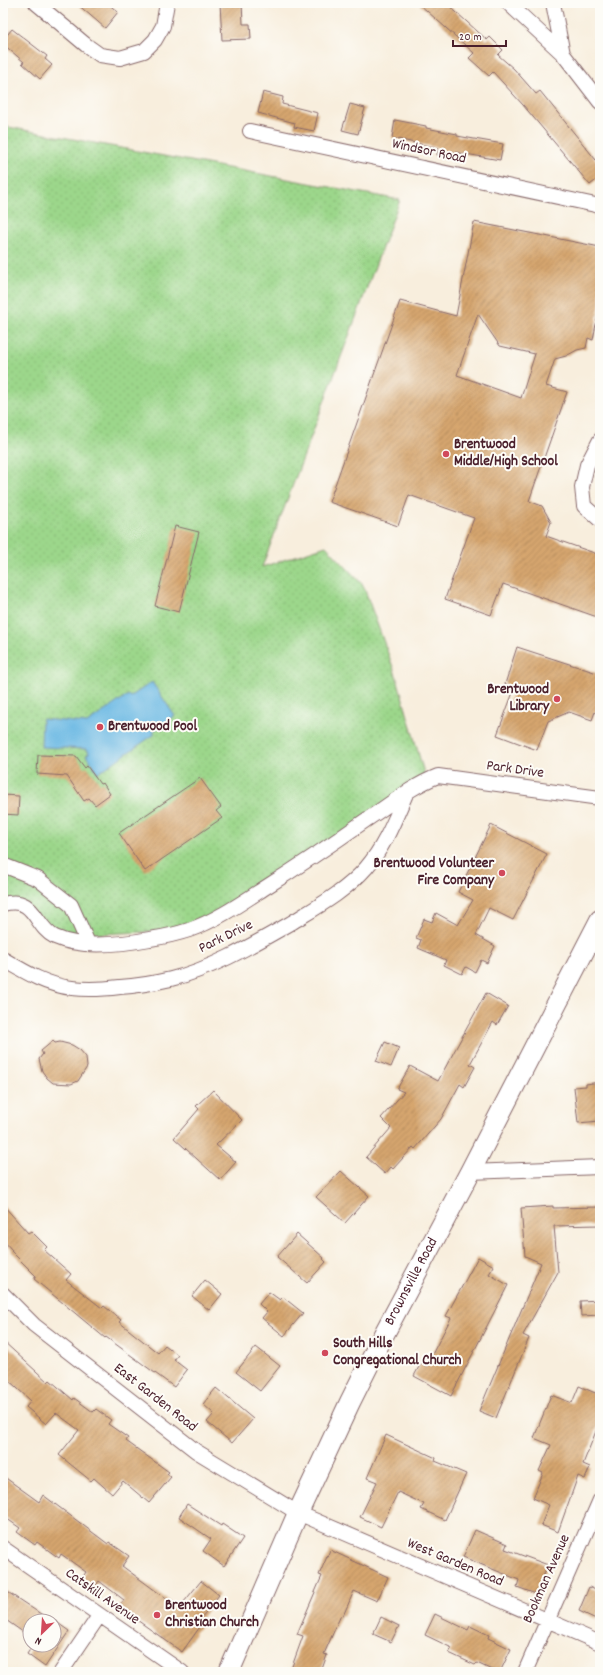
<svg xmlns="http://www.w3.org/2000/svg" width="603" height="1675" font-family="Dekko,sans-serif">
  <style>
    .park { fill: url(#park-dots); stroke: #737b5b }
    .water { fill: #68b7e3; stroke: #596b87 }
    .building { fill: url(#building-hatch); fill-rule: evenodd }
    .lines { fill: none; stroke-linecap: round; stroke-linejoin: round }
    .street-casing { stroke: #876769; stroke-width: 16 }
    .secondary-casing { stroke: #876769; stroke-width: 22 }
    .street { stroke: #fff; stroke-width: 14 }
    .secondary { stroke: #fff; stroke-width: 20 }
    .poi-dot { fill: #d1495b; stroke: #fdfcf7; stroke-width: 1.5 }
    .labels { text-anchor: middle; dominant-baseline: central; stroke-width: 4; stroke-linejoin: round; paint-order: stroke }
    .street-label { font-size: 15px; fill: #4a1f2b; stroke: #fdfcf7 }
    .poi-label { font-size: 15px; font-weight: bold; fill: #4a1f2b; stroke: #fdfcf7; text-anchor: start }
  </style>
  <defs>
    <pattern id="park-dots" width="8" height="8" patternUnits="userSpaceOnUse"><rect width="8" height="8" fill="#9cd78b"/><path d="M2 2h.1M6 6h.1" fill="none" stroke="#88b878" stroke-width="1.8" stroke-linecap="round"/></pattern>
    <pattern id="building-hatch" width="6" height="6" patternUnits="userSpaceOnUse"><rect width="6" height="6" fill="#d6a66e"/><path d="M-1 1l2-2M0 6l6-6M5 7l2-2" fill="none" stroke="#b0875b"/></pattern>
  </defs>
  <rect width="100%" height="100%" fill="#fdfcf7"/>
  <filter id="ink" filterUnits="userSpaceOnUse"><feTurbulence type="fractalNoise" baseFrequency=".025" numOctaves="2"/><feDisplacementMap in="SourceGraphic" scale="8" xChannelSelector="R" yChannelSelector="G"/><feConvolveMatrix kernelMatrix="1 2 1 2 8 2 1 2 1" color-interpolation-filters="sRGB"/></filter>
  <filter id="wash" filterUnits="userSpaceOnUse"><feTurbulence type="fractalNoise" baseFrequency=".012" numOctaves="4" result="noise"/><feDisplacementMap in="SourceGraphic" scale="16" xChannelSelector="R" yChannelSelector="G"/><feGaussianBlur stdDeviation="0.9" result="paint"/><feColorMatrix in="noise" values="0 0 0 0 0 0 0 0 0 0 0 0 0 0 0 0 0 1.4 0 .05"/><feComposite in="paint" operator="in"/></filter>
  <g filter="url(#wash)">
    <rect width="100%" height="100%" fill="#f8eedd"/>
    <path class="park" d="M 3,126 L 400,200 L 262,567 L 326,546 L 363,585 L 397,678 L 426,780 L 189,930 L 54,936 L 23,905 L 3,911 Z"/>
    <path class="water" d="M 152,682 L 175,716 L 153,731 L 155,734 L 98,773 L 86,755 L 89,753 L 87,749 L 41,747 L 42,719 L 87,723 L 128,695 L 130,697 Z"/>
    <g id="blocks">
      <path class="building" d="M 76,3 L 107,3 L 118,12 L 105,28 Z
        M 220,3 L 242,3 L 243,24 L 250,24 L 251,39 L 222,40 Z
        M 418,3 L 446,3 L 487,40 L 490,37 L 503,50 L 498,55 L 514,69 L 536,94 L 540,91 L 600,165 L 600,177 L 590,185 L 523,105 L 493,72 L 489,76 L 469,58 L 474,53 Z
        M 12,29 L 47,56 L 45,59 L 52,65 L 40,79 L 22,63 L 24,62 L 3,44 L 3,40 Z
        M 263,92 L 283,97 L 282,104 L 318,113 L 314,131 L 294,127 L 295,123 L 258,113 Z
        M 350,104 L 365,108 L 358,134 L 342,130 Z
        M 395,120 L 426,126 L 426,128 L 457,134 L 457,136 L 503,144 L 500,160 L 454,152 L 451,152 L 450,158 L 437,155 L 438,148 L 392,138 Z
        M 474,222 L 600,247 L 600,304 L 593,340 L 588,338 L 586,348 L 577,350 L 566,356 L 555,359 L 546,386 L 567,392 L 529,501 L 542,506 L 551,522 L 546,536 L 600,555 L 600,618 L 503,584 L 491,615 L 445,599 L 474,518 L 409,495 L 398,526 L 329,502 L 400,301 L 456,316 ZM 478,314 L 500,346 L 535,354 L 521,398 L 457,375 Z
        M 175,526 L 199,532 L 179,612 L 155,606 Z
        M 517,647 L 600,674 L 600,714 L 595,712 L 592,720 L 569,712 L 548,721 L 537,750 L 497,735 L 515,687 L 505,684 Z
        M 38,755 L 76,756 L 85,768 L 87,766 L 100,784 L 103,783 L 110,794 L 95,805 L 89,798 L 84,801 L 67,776 L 37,774 Z
        M 200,778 L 221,807 L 216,811 L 222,818 L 145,871 L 119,833 Z
        M 3,795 L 19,796 L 18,815 L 3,814 Z
        M 491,825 L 547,854 L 513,920 L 489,908 L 476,935 L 495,946 L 487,963 L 481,960 L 475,972 L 466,967 L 462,974 L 444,965 L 446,960 L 418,948 L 421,940 L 416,938 L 424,919 L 432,922 L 436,913 L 458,925 L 473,900 L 458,892 Z
        M 486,993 L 508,1006 L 497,1025 L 493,1022 L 470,1064 L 475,1067 L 464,1087 L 460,1084 L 441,1119 L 415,1149 L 413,1147 L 393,1169 L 391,1167 L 385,1174 L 366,1157 L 391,1128 L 381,1118 L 404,1092 L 397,1089 L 410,1066 L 438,1081 Z
        M 53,1041 L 55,1043 L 60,1042 L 72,1045 L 80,1050 L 86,1057 L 87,1067 L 78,1081 L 71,1084 L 53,1083 L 47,1078 L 42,1071 L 39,1059 L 43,1054 L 41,1051 Z
        M 385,1042 L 399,1048 L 391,1067 L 376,1061 Z
        M 600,1082 L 600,1121 L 578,1123 L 574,1087 L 586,1086 L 586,1084 Z
        M 213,1090 L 242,1120 L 216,1145 L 236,1162 L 220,1180 L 174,1138 L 199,1109 L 196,1106 Z
        M 341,1171 L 369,1196 L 345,1223 L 316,1197 Z
        M 3,1205 L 28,1233 L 31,1231 L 47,1247 L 44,1250 L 71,1274 L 66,1280 L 102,1308 L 104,1306 L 121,1320 L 119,1322 L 158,1353 L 165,1345 L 178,1355 L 174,1360 L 187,1370 L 174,1387 L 106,1337 L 105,1338 L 34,1279 L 36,1276 L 11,1251 L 12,1250 L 3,1240 Z
        M 553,1206 L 553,1208 L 600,1207 L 600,1225 L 554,1226 L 558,1272 L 523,1335 L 529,1338 L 496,1418 L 479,1411 L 541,1263 L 525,1256 L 521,1208 Z
        M 297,1234 L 324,1258 L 323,1259 L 326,1262 L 307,1283 L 277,1257 Z
        M 478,1257 L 494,1266 L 489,1274 L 508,1285 L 451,1396 L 414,1376 L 421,1363 L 426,1366 L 451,1318 L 446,1316 Z
        M 205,1280 L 222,1294 L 209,1310 L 192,1296 Z
        M 269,1292 L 280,1300 L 283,1297 L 303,1313 L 284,1336 L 262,1318 L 267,1312 L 259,1304 Z
        M 600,1300 L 600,1315 L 581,1316 L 580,1301 Z
        M 3,1341 L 48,1382 L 50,1380 L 73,1400 L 74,1398 L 93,1412 L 96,1409 L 111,1420 L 108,1424 L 128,1438 L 126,1441 L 169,1472 L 167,1474 L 171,1477 L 149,1503 L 123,1481 L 112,1494 L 94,1478 L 91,1481 L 59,1455 L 79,1430 L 56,1413 L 46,1424 L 26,1407 L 31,1401 L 3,1375 Z
        M 256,1347 L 280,1366 L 260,1391 L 236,1372 Z
        M 579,1386 L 600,1395 L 600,1421 L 583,1464 L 590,1467 L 585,1479 L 578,1476 L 558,1532 L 541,1525 L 549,1505 L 533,1498 L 543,1473 L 539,1471 L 551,1445 L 534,1438 L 551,1395 L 572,1403 Z
        M 216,1388 L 253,1419 L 232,1443 L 207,1422 L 214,1414 L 203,1404 Z
        M 386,1435 L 436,1458 L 435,1461 L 466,1474 L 445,1520 L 421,1509 L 424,1504 L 398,1492 L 381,1527 L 360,1517 L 377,1482 L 367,1478 Z
        M 3,1476 L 39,1502 L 43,1495 L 108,1544 L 109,1542 L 129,1556 L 122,1566 L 179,1608 L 201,1581 L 219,1595 L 198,1622 L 202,1624 L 182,1652 L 137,1620 L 135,1624 L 116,1610 L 124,1600 L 99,1581 L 94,1588 L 82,1578 L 86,1572 L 61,1554 L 59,1558 L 37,1542 L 35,1545 L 17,1532 L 20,1528 L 3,1516 Z
        M 187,1504 L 221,1526 L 222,1524 L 243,1538 L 224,1566 L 203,1551 L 211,1539 L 179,1517 Z
        M 475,1530 L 507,1544 L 505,1549 L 548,1565 L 536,1594 L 517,1587 L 519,1580 L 463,1557 Z
        M 330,1550 L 388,1577 L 377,1601 L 354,1591 L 343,1616 L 341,1615 L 324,1654 L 327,1655 L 321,1672 L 290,1672 L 303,1636 L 297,1634 L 322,1576 L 319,1575 Z
        M 589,1587 L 600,1592 L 600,1608 L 596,1619 L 579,1611 Z
        M 3,1589 L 50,1620 L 52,1619 L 69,1631 L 45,1667 L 27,1654 L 33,1645 L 54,1645 L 54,1621 L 30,1621 L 30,1637 L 3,1618 Z
        M 435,1614 L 468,1630 L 470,1626 L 489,1635 L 488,1638 L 511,1649 L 500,1672 L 496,1672 L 477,1663 L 475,1665 L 449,1653 L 452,1648 L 425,1635 Z
        M 381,1617 L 399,1626 L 391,1642 L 373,1634 Z"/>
    </g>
  </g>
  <g filter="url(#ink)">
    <use href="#blocks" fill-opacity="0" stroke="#876769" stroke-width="1"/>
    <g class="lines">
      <g class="street-casing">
        <path id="street" d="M 36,3 L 86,45 L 100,55 L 120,58 L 144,51 L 155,40 L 163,26 L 167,3
          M 508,3 L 563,54 L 600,102
          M 553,3 L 563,54
          M 250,131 L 600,206
          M 600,440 L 587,465 L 582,487 L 584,506 L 600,520
          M 3,865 L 38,879 L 71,905 L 88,943
          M 3,904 C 36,895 34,927 55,937 C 81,949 123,944 150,939 C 163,937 177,934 189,930 C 215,921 240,904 263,889 C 298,867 332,844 366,820 C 389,805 412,786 438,776 L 600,798
          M 3,959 C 25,972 46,985 72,988 C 88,990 104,989 120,987 C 137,986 154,983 171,979 C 212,969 254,944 291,923 C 317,907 346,891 366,868 C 385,846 395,819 406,794
          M 470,1172 L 600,1167
          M 3,1294 L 34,1325 L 196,1451 L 298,1513 L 600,1643
          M 3,1548 L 182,1672
          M 61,1672 L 99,1616
          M 525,1672 L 600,1500"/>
      </g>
      <g class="secondary-casing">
        <g id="secondary">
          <path id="s1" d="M 229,1672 L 298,1513 L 350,1402 L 384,1334 L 470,1172 L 600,920"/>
        </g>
      </g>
      <use href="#street" class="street"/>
      <use href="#secondary" class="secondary"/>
    </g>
  </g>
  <g class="poi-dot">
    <circle cx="446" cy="454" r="4"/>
    <circle cx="557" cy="699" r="4"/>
    <circle cx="100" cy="727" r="4"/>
    <circle cx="502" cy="873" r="4"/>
    <circle cx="325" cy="1353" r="4"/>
    <circle cx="157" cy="1615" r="4"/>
  </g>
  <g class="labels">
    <g class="street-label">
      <text transform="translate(429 152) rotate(12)">Windsor Road</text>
      <text transform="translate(515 770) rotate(8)">Park Drive</text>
      <text transform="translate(226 937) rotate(-26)">Park Drive</text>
      <text stroke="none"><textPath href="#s1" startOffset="431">Brownsville Road</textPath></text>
      <text transform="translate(155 1398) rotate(38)">East Garden Road</text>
      <text transform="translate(455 1563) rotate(23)">West Garden Road</text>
      <text transform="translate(547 1579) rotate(-66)">Bookman Avenue</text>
      <text transform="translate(102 1597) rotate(35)">Catskill Avenue</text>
    </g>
    <g class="poi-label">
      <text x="454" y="445">Brentwood<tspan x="454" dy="17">Middle/High School</tspan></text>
      <text x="549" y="690" text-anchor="end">Brentwood<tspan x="549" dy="17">Library</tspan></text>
      <text x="108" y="727">Brentwood Pool</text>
      <text x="494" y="864" text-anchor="end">Brentwood Volunteer<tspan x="494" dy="17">Fire Company</tspan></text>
      <text x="333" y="1344">South Hills<tspan x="333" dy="17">Congregational Church</tspan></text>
      <text x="165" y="1606">Brentwood<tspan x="165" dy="17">Christian Church</tspan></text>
    </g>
  </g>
  <rect width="603" height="1675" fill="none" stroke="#fdfcf7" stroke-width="16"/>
  <g transform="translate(42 1633) rotate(205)"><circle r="19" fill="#fdfcf7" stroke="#b5a4a5"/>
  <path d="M0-3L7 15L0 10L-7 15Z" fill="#d1495b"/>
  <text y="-6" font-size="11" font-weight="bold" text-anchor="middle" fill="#4a1f2b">N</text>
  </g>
  <path d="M453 40v6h53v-6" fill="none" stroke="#4a1f2b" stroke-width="2"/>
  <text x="459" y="40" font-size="12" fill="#4a1f2b" stroke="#fdfcf7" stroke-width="3" paint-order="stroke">20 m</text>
</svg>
